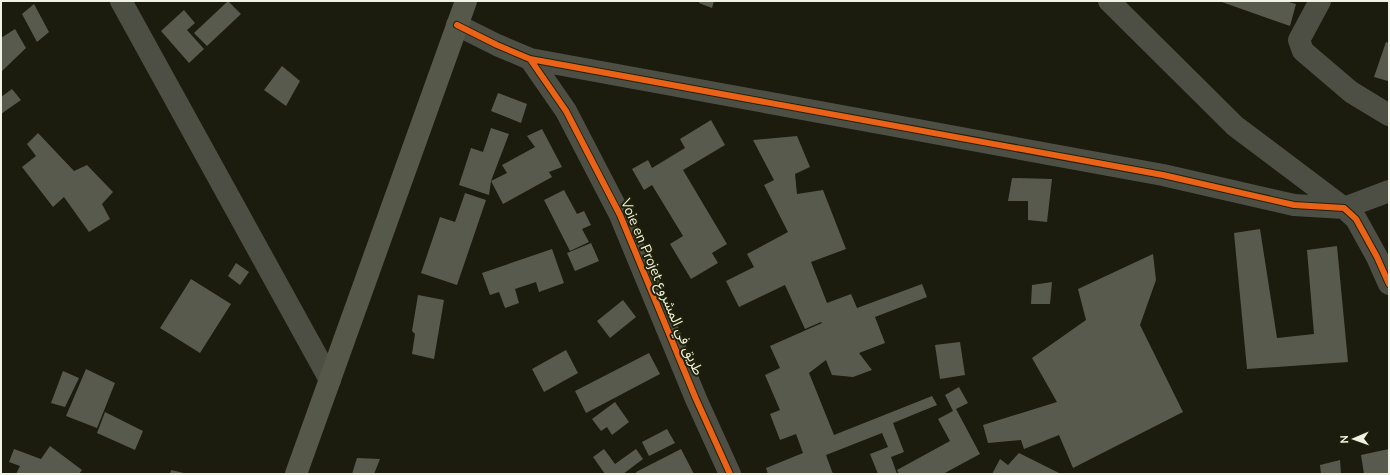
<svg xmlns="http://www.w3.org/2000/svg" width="1390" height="475" font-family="'Nunito Sans','Noto Sans Arabic',sans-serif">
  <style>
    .building { fill: #585a4d }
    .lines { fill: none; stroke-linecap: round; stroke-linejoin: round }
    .minor { stroke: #4d4f44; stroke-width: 22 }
    .major { stroke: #565849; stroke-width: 22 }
    .cycleway-casing { stroke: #1f2208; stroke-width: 8 }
    .cycleway { stroke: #ea6118; stroke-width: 6 }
    .labels { text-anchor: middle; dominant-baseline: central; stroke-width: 4; stroke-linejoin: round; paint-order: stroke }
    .street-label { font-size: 14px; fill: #f0f3e3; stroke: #1f2208 }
  </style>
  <rect width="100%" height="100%" fill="#1b1c0e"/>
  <path class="building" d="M 228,1 L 241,14 L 207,46 L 194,33 Z
    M 699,1 L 714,1 L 712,8 L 699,3 Z
    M 1219,1 L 1285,1 L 1296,4 L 1290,26 Z
    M 34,4 L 49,32 L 37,42 L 22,14 Z
    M 184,10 L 195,23 L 187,30 L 204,49 L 189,63 L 161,31 Z
    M 15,29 L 26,48 L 1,72 L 1,38 Z
    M 1386,42 L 1389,43 L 1388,81 L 1374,77 Z
    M 282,66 L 300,81 L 286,106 L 264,90 Z
    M 12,89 L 21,100 L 1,114 L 1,97 Z
    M 498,93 L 527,104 L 521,123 L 491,111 Z
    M 711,120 L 725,145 L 683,170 L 727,244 L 712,253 L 718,263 L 691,279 L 670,244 L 683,236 L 652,185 L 644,190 L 632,169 L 648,160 L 652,168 L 685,148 L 680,139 Z
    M 491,128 L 509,134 L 491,181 L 507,173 L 502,165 L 535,147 L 527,136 L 542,129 L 562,167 L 549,172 L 552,177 L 503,204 L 491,181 L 489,195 L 459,185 L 471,148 L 483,152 Z
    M 38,133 L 74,171 L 87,165 L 113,192 L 102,204 L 110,219 L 89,232 L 64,197 L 53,207 L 22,167 L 36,156 L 27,144 Z
    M 797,136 L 810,167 L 795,174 L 797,194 L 823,190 L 846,249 L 811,262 L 827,303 L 851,294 L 857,308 L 922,284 L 927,297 L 875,317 L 885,343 L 859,353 L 872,370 L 853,377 L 832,375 L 826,360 L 809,373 L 834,435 L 932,396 L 937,405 L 893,423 L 904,452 L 891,457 L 897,474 L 878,474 L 870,454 L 888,447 L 882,433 L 826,455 L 833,474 L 768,474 L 766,468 L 803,453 L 796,434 L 780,440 L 770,414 L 780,410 L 765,375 L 780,368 L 770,346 L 822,323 L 821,322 L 805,329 L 785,285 L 739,307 L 726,281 L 754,267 L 747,254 L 788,232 L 764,185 L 774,180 L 753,140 Z
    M 1012,178 L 1052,179 L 1047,222 L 1028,220 L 1028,201 L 1008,201 Z
    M 564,190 L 577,214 L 584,211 L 591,225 L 582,229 L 589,242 L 570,251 L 544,200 Z
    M 465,193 L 486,200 L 457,285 L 421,273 L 440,217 L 455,222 Z
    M 1260,229 L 1277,338 L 1314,334 L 1307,250 L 1337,246 L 1348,362 L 1247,369 L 1234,233 Z
    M 591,243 L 599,261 L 575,271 L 567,253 Z
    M 552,249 L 564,283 L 539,292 L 536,282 L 515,289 L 519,303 L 505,308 L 499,292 L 490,295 L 482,273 Z
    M 1153,254 L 1156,280 L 1140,325 L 1183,412 L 1073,468 L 1059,435 L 1024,449 L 1021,440 L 988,443 L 983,425 L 1057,402 L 1032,358 L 1086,320 L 1078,289 Z
    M 236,263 L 249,272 L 240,285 L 228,276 Z
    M 191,279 L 231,304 L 200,353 L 160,328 Z
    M 1052,282 L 1050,304 L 1031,304 L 1032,285 Z
    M 418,295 L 444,300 L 434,359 L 412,354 L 415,334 L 412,331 Z
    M 623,300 L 636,317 L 610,338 L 597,321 Z
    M 960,342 L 965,375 L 940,379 L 935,345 Z
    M 566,350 L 578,373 L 544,392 L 532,369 Z
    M 649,353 L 660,374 L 586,413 L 575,391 Z
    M 86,369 L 115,383 L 97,428 L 66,416 Z
    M 63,371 L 79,378 L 65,407 L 51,403 Z
    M 959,387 L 968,403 L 956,409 L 980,454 L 943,474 L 899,474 L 897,470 L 950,441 L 938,419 L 953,411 L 945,395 Z
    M 615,402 L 629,422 L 612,435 L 607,427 L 601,431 L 592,419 Z
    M 105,412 L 143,431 L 135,450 L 97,433 Z
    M 667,429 L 675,443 L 649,456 L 642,442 Z
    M 50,446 L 82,470 L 79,474 L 16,474 L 20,466 L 9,462 L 14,449 L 41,459 Z
    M 604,449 L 615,464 L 636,449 L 643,459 L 623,474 L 605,474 L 593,457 Z
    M 681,449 L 694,474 L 637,474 L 636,472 Z
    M 1389,449 L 1389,474 L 1364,474 L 1361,455 Z
    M 1019,453 L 1061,474 L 992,474 L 1000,459 L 1008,465 Z
    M 357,458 L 380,459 L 374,474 L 352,474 Z
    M 1340,460 L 1341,474 L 1321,474 L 1320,465 Z
    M 171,470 L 184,473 L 184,474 L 170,474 Z"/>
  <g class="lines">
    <path class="minor" d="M 121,1 L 330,380
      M 1109,1 L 1235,126 L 1344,208 L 1389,191
      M 1320,1 L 1299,40 L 1303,51 L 1351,92 L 1389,115
      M 457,25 L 497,45 L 530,59 L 566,111 L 620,215 L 696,399 L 730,474
      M 530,59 L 1163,175 L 1294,205 L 1344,208 L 1356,219 L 1377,257 L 1389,284"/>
    <path class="major" d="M 296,474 L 466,1"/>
    <g class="cycleway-casing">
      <path id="cycleway" d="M 457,25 L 497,45 L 530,59 L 566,111 L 620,215 L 696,399 L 730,474
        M 530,59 L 1163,175 L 1294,205 L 1344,208 L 1356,219 L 1377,257 L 1389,284"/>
    </g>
    <use href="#cycleway" class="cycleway"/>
  </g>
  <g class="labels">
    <g class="street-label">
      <text transform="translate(662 287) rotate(67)">Voie en Projet طريق في المشروع</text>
    </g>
  </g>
  <rect width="1390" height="475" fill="none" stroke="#f0f3e3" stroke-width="4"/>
  <g transform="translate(1354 439) rotate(268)" stroke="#1f2208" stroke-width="3" paint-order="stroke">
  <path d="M0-3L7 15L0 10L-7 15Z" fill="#f0f3e3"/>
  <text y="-6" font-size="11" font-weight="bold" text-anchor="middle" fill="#f0f3e3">N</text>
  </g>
</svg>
